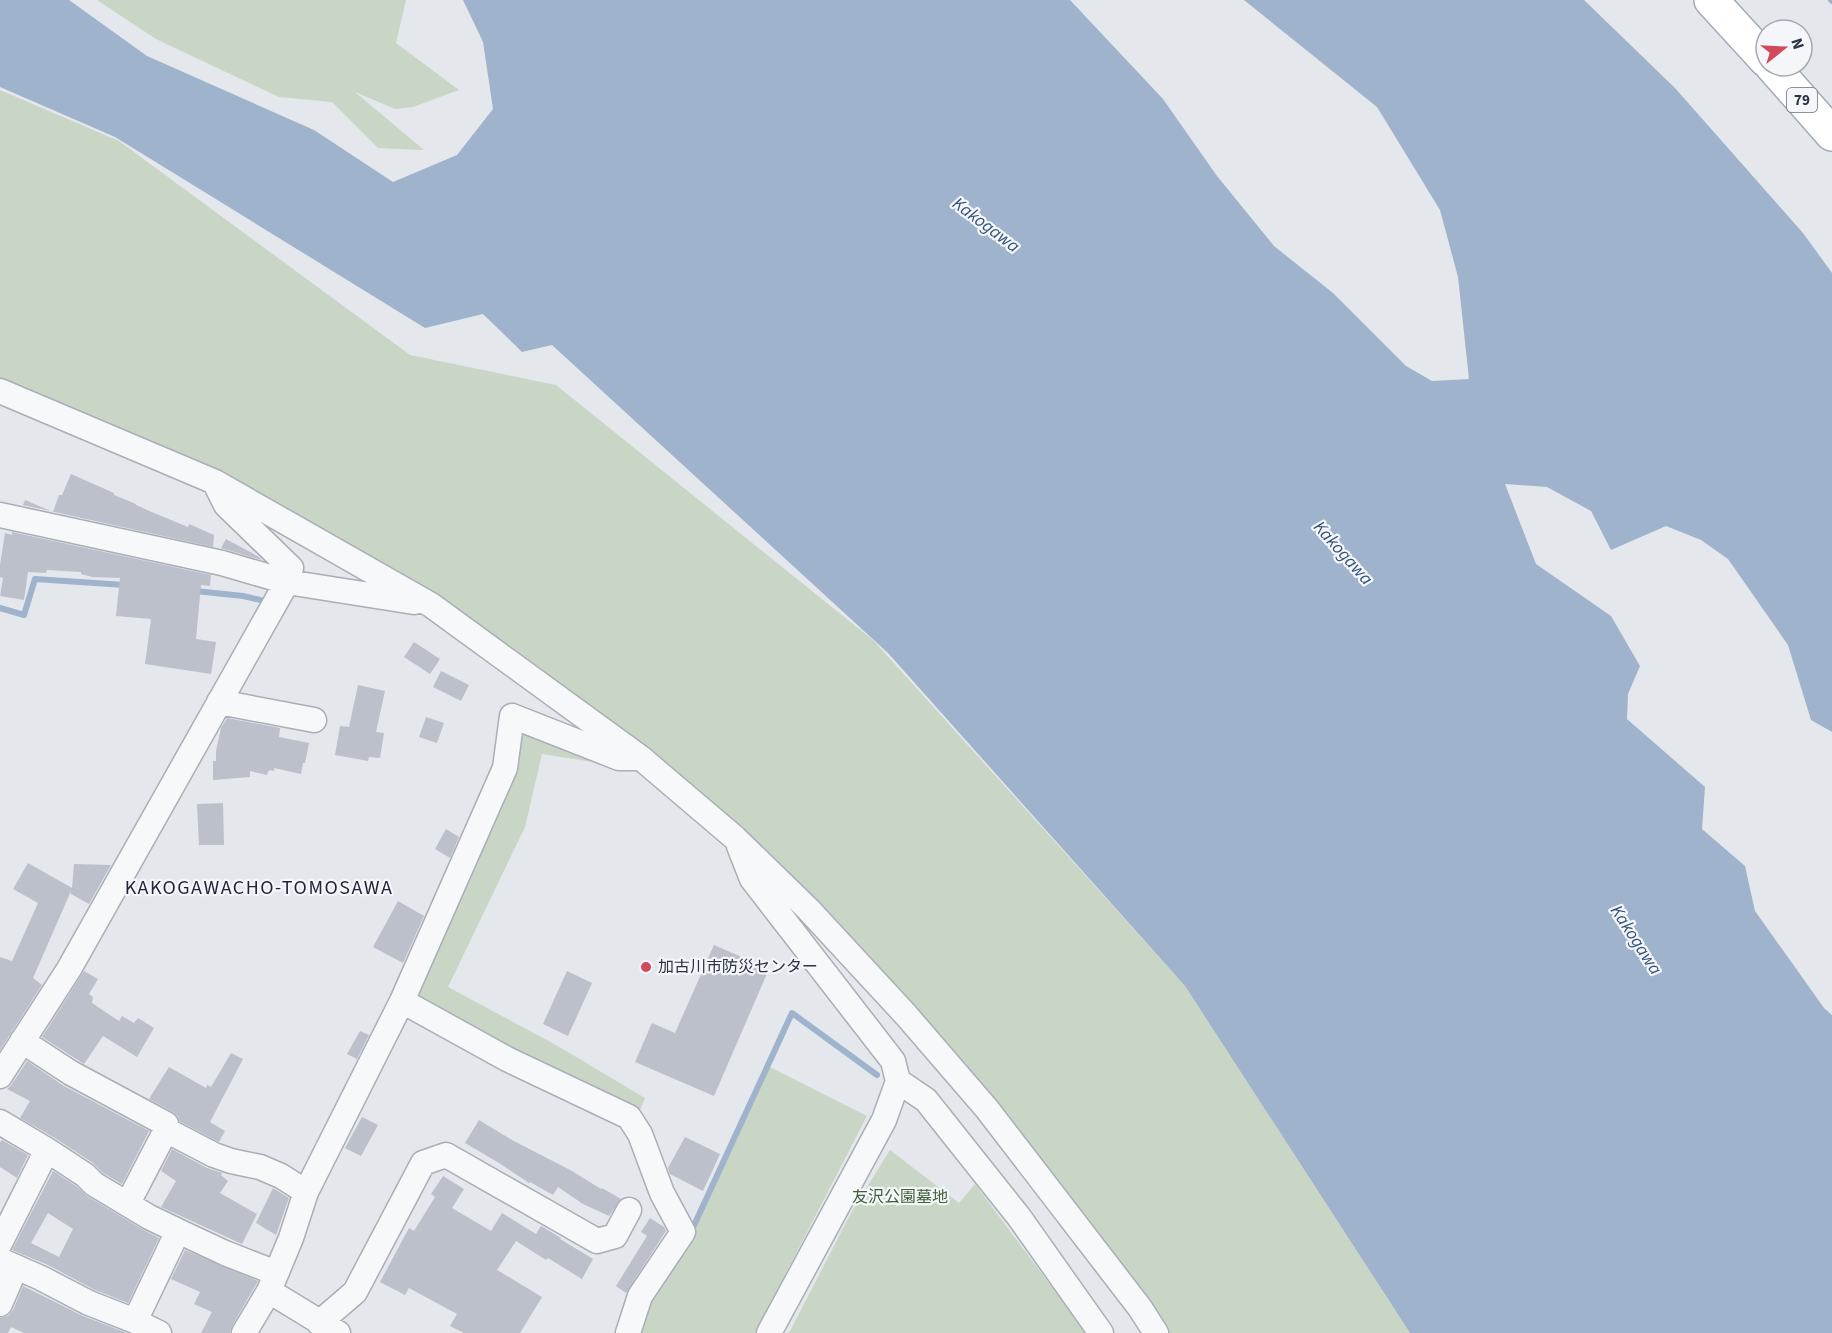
<svg xmlns="http://www.w3.org/2000/svg" width="1832" height="1333" font-family="'Source Sans 3','Noto Sans JP',sans-serif">
  <style>
    .green { fill: #c9d6c5 }
    .water { fill: #9fb4cc }
    .lines { fill: none; stroke-linecap: round; stroke-linejoin: round }
    .stream { stroke: #9fb4cc; stroke-width: 6 }
    .building { fill: #bbc0ca; fill-rule: evenodd }
    .street-casing { stroke: #a9aeb7; stroke-width: 27 }
    .primary-casing { stroke: #a3abb8; stroke-width: 36 }
    .street { stroke: #f7f8fa; stroke-width: 24 }
    .primary { stroke: #fff; stroke-width: 33 }
    .poi-dot { fill: #d1495b; stroke: #f4f6f9; stroke-width: 2 }
    .labels { text-anchor: middle; dominant-baseline: central; stroke-width: 4.5; stroke-linejoin: round; paint-order: stroke }
    .shield { fill: #f4f6f9; stroke: #676e7b; stroke-width: 1.5 }
    .shield-label { font-size: 15px; font-weight: bold; fill: #2b3445 }
    .poi-label { font-size: 16px; fill: #2b3445; stroke: #f4f6f9; text-anchor: start }
    .park-label { font-size: 16px; fill: #3f6138; stroke: #f4f6f9 }
    .water-label { font-size: 18px; font-style: italic; fill: #34527a; stroke: #f4f6f9 }
    .quarter-label { font-size: 20px; letter-spacing: 1.5px; fill: #1d2536; stroke: #f4f6f9 }
  </style>
  <rect width="100%" height="100%" fill="#e4e7ec"/>
  <path class="green" d="M 97,0 L 406,0 L 396,43 L 459,90 L 413,107 L 395,109 L 355,92 L 424,150 L 378,148 L 332,102 L 279,97 L 156,39 Z
    M 0,90 L 119,141 L 410,355 L 556,385 L 874,641 L 1185,986 L 1410,1333 L 1168,1333 L 1150,1305 L 704,798 L 632,736 L 524,657 L 412,582 L 0,385 Z
    M 520,724 L 612,765 L 542,754 L 525,827 L 448,987 L 556,1045 L 645,1098 L 637,1118 L 411,1001 Z
    M 770,1067 L 867,1116 L 755,1333 L 637,1333 L 645,1305 L 686,1245 Z
    M 890,1150 L 959,1203 L 975,1184 L 1086,1333 L 789,1333 L 852,1211 Z"/>
  <path class="water" d="M 0,0 L 69,0 L 147,56 L 314,130 L 393,182 L 457,155 L 493,109 L 483,42 L 463,0 L 1070,0 L 1163,99 L 1217,176 L 1274,246 L 1333,293 L 1406,366 L 1432,381 L 1469,379 L 1458,277 L 1440,210 L 1377,107 L 1244,0 L 1584,0 L 1675,88 L 1803,233 L 1832,273 L 1832,732 L 1811,720 L 1788,645 L 1728,559 L 1701,540 L 1666,526 L 1611,550 L 1591,511 L 1547,487 L 1505,484 L 1536,564 L 1611,616 L 1640,666 L 1628,694 L 1627,719 L 1705,787 L 1702,829 L 1745,866 L 1755,911 L 1824,1008 L 1832,1015 L 1832,1333 L 1410,1333 L 1185,986 L 888,653 L 552,345 L 522,352 L 483,314 L 425,328 L 115,137 L 0,87 Z"/>
  <g class="lines">
    <path class="stream" d="M 1831,0 L 1832,1
      M 195,591 L 243,596 L 269,602
      M 0,608 L 24,615 L 35,579 L 125,585
      M 690,1234 L 792,1013 L 877,1075"/>
  </g>
  <path class="building" d="M 71,474 L 114,493 L 114,495 L 136,504 L 136,505 L 154,513 L 188,527 L 189,524 L 214,535 L 213,547 L 23,505 L 25,500 L 53,512 L 59,495 L 62,495 Z
    M 12,532 L 211,575 L 210,586 L 201,585 L 196,639 L 216,642 L 211,674 L 145,664 L 151,619 L 116,616 L 120,578 L 92,577 L 81,574 L 81,572 L 47,570 L 46,573 L 28,572 L 24,600 L 0,596 L 3,578 L 0,577 L 0,565 L 5,533 L 12,535 Z
    M 226,539 L 259,557 L 262,560 L 221,548 Z
    M 414,642 L 440,659 L 430,674 L 404,657 Z
    M 441,671 L 469,685 L 461,701 L 433,687 Z
    M 358,685 L 385,691 L 376,732 L 384,733 L 380,758 L 369,757 L 368,761 L 335,755 L 340,726 L 349,727 Z
    M 426,717 L 444,723 L 437,743 L 419,737 Z
    M 227,718 L 280,728 L 279,737 L 309,743 L 305,763 L 303,763 L 301,774 L 274,768 L 274,771 L 269,770 L 267,775 L 250,771 L 250,777 L 213,780 L 213,761 L 216,761 L 216,751 L 221,728 Z
    M 223,803 L 224,845 L 199,845 L 197,804 Z
    M 446,829 L 459,837 L 450,858 L 435,849 Z
    M 28,863 L 72,888 L 74,864 L 111,865 L 89,904 L 71,894 L 71,891 L 33,978 L 42,985 L 0,1050 L 0,957 L 12,961 L 38,903 L 13,889 Z
    M 398,901 L 424,916 L 403,963 L 373,947 Z
    M 714,945 L 769,969 L 714,1096 L 635,1062 L 652,1023 L 675,1033 Z
    M 84,971 L 98,979 L 89,994 L 93,997 L 92,1003 L 119,1021 L 122,1016 L 134,1023 L 138,1018 L 154,1028 L 137,1057 L 103,1036 L 84,1064 L 42,1037 Z
    M 567,971 L 592,983 L 568,1036 L 543,1024 Z
    M 360,1031 L 369,1035 L 357,1059 L 347,1054 Z
    M 231,1053 L 243,1059 L 210,1122 L 225,1131 L 219,1142 L 179,1121 L 178,1116 L 173,1112 L 149,1099 L 169,1067 L 206,1088 L 207,1085 L 211,1087 Z
    M 27,1061 L 64,1086 L 149,1131 L 122,1184 L 103,1173 L 93,1163 L 55,1138 L 20,1118 L 30,1101 L 7,1089 L 12,1084 Z
    M 362,1117 L 378,1125 L 361,1156 L 345,1148 Z
    M 479,1120 L 512,1140 L 572,1171 L 601,1189 L 602,1188 L 621,1199 L 609,1216 L 583,1204 L 558,1187 L 553,1195 L 530,1182 L 529,1183 L 499,1163 L 465,1143 Z
    M 685,1137 L 720,1154 L 703,1191 L 670,1174 L 668,1168 Z
    M 2,1140 L 28,1155 L 17,1178 L 0,1167 L 0,1142 Z
    M 172,1149 L 207,1168 L 222,1173 L 221,1175 L 228,1181 L 220,1193 L 257,1214 L 242,1244 L 161,1207 L 176,1181 L 161,1171 Z
    M 53,1171 L 76,1186 L 87,1196 L 142,1229 L 159,1238 L 128,1303 L 95,1290 L 48,1265 L 12,1250 ZM 48,1213 L 73,1229 L 59,1257 L 31,1243 Z
    M 443,1176 L 464,1189 L 452,1208 L 491,1231 L 502,1213 L 536,1234 L 541,1226 L 561,1238 L 560,1239 L 593,1259 L 582,1279 L 548,1258 L 546,1260 L 516,1241 L 497,1270 L 542,1297 L 520,1333 L 464,1333 L 450,1326 L 457,1314 L 409,1288 L 405,1295 L 380,1282 L 409,1228 L 414,1231 L 435,1197 L 431,1194 Z
    M 273,1188 L 289,1198 L 276,1235 L 256,1223 Z
    M 650,1218 L 664,1227 L 666,1231 L 626,1293 L 616,1286 L 647,1236 L 641,1232 Z
    M 185,1250 L 258,1281 L 232,1326 L 230,1333 L 201,1333 L 212,1312 L 194,1304 L 200,1292 L 171,1279 Z
    M 23,1286 L 83,1316 L 127,1333 L 24,1333 L 11,1327 L 8,1333 L 0,1333 L 0,1318 L 8,1316 L 13,1310 Z"/>
  <g class="lines">
    <g class="street-casing">
      <path id="street" d="M 0,391 L 215,482 L 431,605 L 641,758 L 735,838 L 808,909 L 906,1015 L 987,1109 L 1140,1308 L 1156,1333
        M 0,515 L 222,563 L 287,582 L 414,602
        M 219,702 L 314,720
        M 739,846 L 752,879 L 893,1061 L 898,1081 L 884,1120 L 769,1333
        M 402,1001 L 507,1059 L 629,1117 L 640,1134 L 662,1193 L 683,1232 L 640,1296 L 628,1333
        M 22,1041 L 71,1073 L 166,1124 L 166,1130 L 214,1155 L 231,1161 L 260,1167 L 281,1176 L 306,1192
        M 0,1076 L 69,969 L 287,582 L 291,568 L 226,505 L 216,485
        M 898,1081 L 926,1100 L 1019,1217 L 1101,1333
        M 0,1122 L 47,1150 L 85,1175 L 94,1184 L 149,1217 L 178,1231 L 135,1321
        M 128,1203 L 166,1130
        M 178,1231 L 225,1253 L 276,1273
        M 0,1243 L 47,1150
        M 0,1260 L 41,1278 L 89,1303 L 135,1321 L 159,1333
        M 269,1291 L 338,1333
        M 0,1304 L 16,1267
        M 319,1323 L 355,1292 L 423,1163 L 446,1155 L 597,1241 L 615,1236 L 629,1210
        M 244,1333 L 269,1291 L 291,1238 L 306,1192 L 402,1001 L 505,768 L 512,716 L 619,758 L 637,758"/>
    </g>
    <g class="primary-casing">
      <path id="primary" d="M 1711,0 L 1766,60
        M 1772,66 L 1832,134"/>
    </g>
    <use href="#street" class="street"/>
    <use href="#primary" class="primary"/>
  </g>
  <circle class="poi-dot" cx="646" cy="967" r="6"/>
  <g class="labels">
    <rect class="shield" x="1787" y="88" width="30" height="24" rx="4.5"/>
    <g class="shield-label">
      <text x="1802" y="100">79</text>
    </g>
    <g class="poi-label">
      <text x="658" y="967">加古川市防災センター</text>
    </g>
    <g class="park-label">
      <text x="900" y="1197">友沢公園墓地</text>
    </g>
    <g class="water-label">
      <text transform="translate(986 225) rotate(37)">Kakogawa</text>
      <text transform="translate(1343 553) rotate(48)">Kakogawa</text>
      <text transform="translate(1636 940) rotate(57)">Kakogawa</text>
    </g>
    <g class="quarter-label">
      <text x="259" y="888">KAKOGAWACHO-TOMOSAWA</text>
    </g>
  </g>
  <g transform="translate(1784 48) rotate(72)"><circle r="28" fill="#f4f6f9" stroke="#a4a8b1" stroke-width="1.5"/>
  <path d="M0-4.5L10 22L0 15L-10 22Z" fill="#d1495b"/>
  <text y="-9" font-size="16" font-weight="bold" text-anchor="middle" fill="#2b3445">N</text>
  </g>
</svg>
